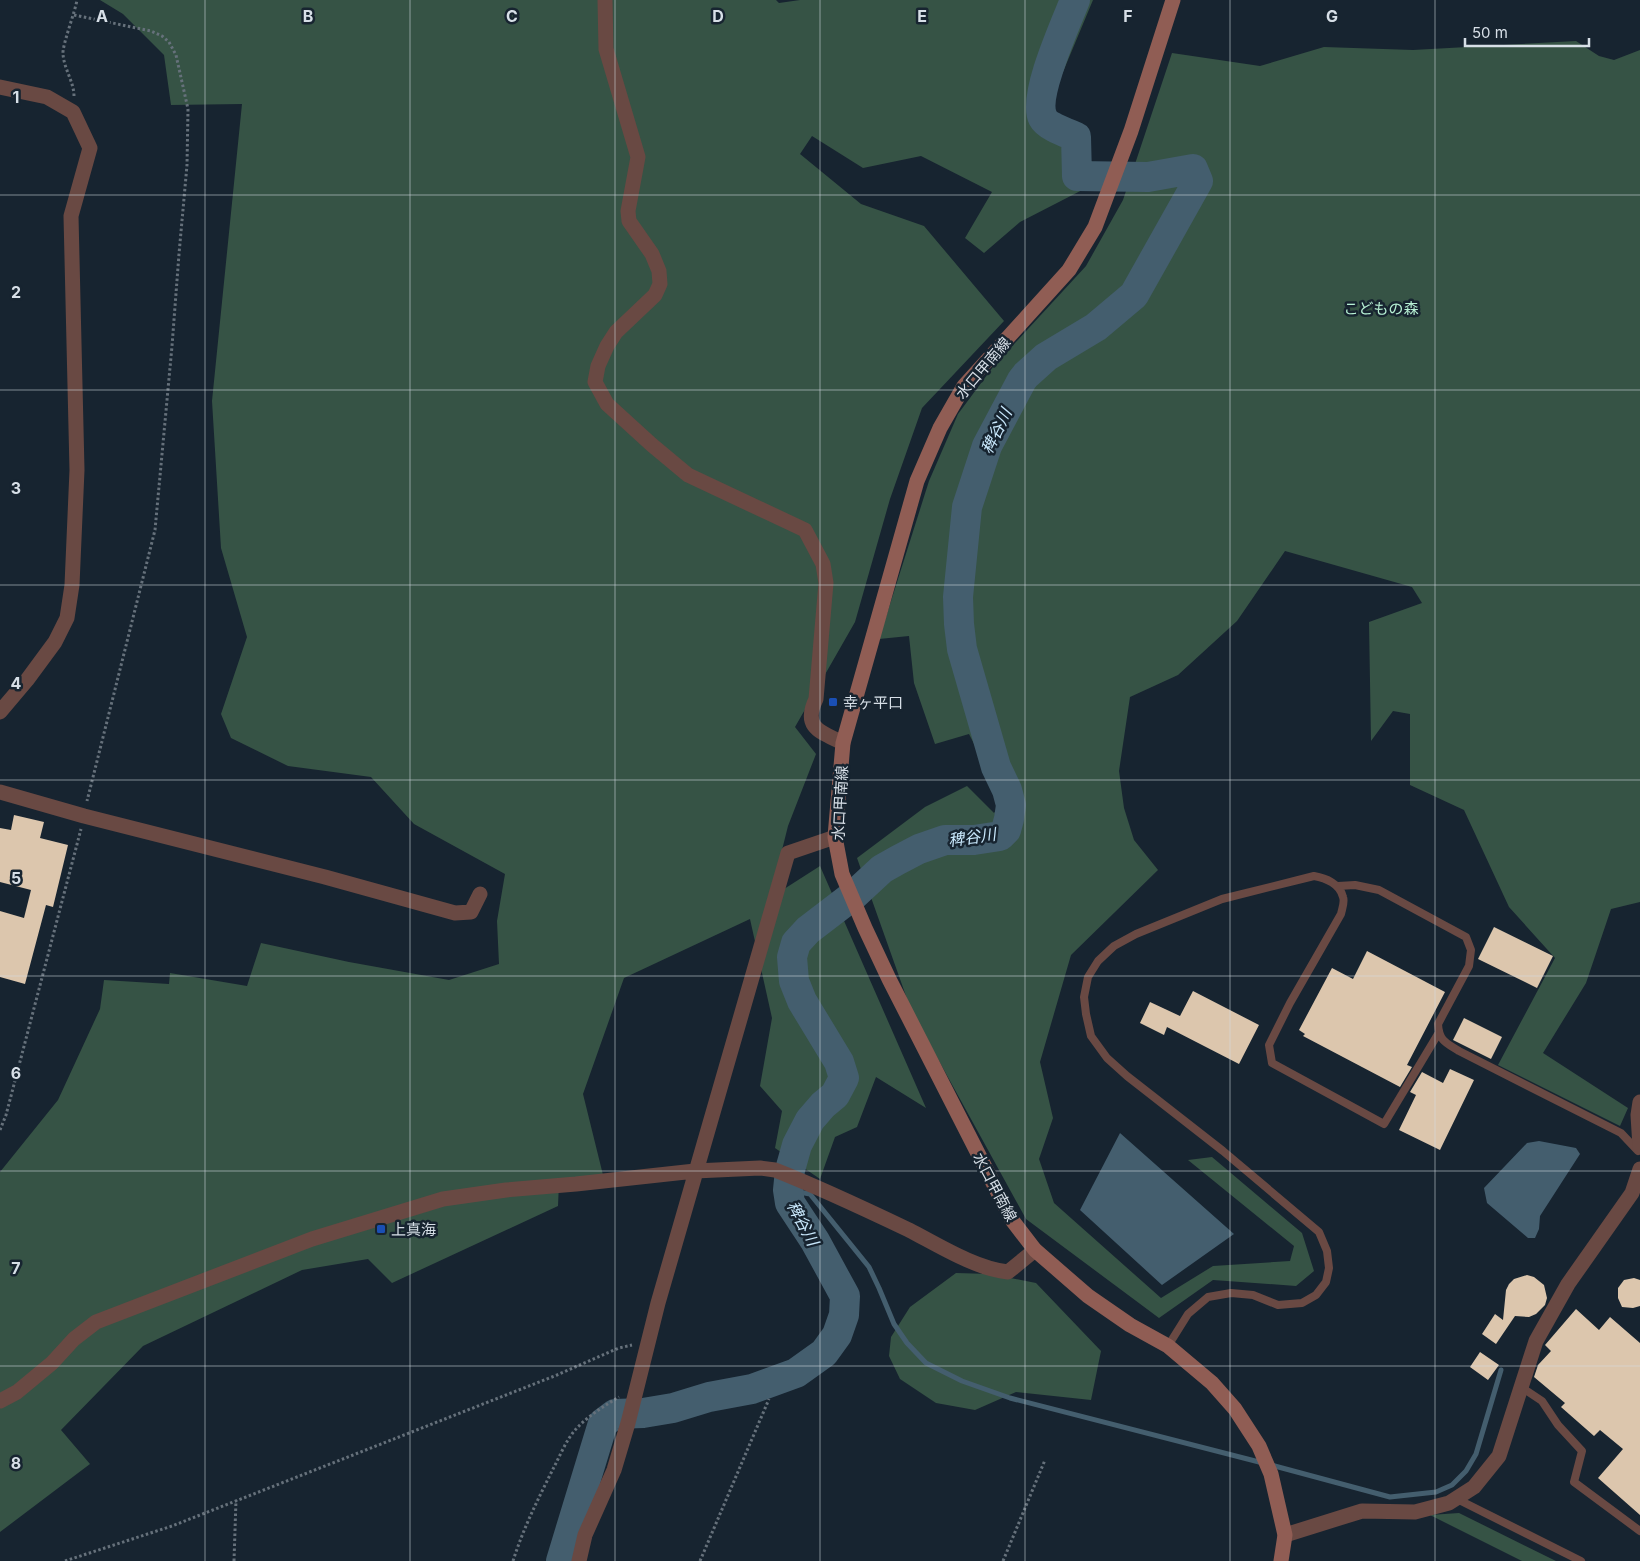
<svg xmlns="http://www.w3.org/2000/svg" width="1640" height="1561" font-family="Inter,'Noto Sans JP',sans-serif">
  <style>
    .forest { fill: #365345 }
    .water { fill: #445e6e }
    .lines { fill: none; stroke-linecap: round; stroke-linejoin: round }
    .stream { stroke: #445e6e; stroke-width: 5 }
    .river { stroke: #445e6e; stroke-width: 30 }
    .building { fill: #dcc6ad }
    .path { stroke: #66717b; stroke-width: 3; stroke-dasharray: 2.5 2.5; stroke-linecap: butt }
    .service { stroke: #694943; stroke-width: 8 }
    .minor { stroke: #694943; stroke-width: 15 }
    .secondary { stroke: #905d54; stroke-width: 15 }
    .grid { fill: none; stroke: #d7dfe7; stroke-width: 1; stroke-opacity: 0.55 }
    .transit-dot { fill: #1a4fb4; stroke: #172430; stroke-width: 2 }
    .labels { text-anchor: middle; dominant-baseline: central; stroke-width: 5; stroke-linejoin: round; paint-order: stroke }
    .park-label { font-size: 15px; fill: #b7f1d4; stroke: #172430 }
    .street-label { font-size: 15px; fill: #d7dfe7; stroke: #172430 }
    .poi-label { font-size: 15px; fill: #d7dfe7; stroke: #172430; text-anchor: start }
    .water-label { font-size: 16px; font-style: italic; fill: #c8e7fb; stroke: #172430 }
    .grid-label { font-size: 16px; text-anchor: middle; font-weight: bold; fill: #d7dfe7; stroke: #172430; stroke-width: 5; stroke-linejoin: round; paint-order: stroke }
  </style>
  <rect width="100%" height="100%" fill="#172430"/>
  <path class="forest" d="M 100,0 L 776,0 L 779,3 L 800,0 L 1093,0 L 1040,127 L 1100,167 L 1090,186 L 1020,222 L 984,253 L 965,238 L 992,192 L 921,156 L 863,168 L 812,136 L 800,154 L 861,204 L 924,226 L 1004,321 L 922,408 L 890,499 L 855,622 L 795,727 L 816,754 L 788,826 L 770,898 L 820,866 L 926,1108 L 876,1077 L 857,1127 L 835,1137 L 820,1179 L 775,1148 L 782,1111 L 760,1086 L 772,1018 L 750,919 L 624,978 L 583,1094 L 603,1175 L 559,1183 L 558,1206 L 392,1283 L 368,1259 L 302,1270 L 143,1346 L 61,1430 L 90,1464 L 0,1532 L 0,1172 L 58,1100 L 100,1009 L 104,980 L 169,984 L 170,973 L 247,986 L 261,943 L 349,962 L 449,980 L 499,964 L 497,921 L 505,874 L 414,824 L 371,777 L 288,766 L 231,738 L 221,714 L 247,637 L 221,548 L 212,401 L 242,104 L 171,105 L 164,55 L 123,14 Z
    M 1576,41 L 1599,56 L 1614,60 L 1640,50 L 1640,902 L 1611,909 L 1586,983 L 1543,1053 L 1628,1108 L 1620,1126 L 1498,1065 L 1555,958 L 1509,907 L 1464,810 L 1410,785 L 1410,714 L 1393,711 L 1371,741 L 1369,622 L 1422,603 L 1412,587 L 1285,551 L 1237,621 L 1178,675 L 1130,697 L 1119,771 L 1124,808 L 1134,840 L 1158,870 L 1071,955 L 1040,1062 L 1053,1118 L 1039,1159 L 1054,1203 L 1161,1298 L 1213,1266 L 1290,1261 L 1294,1246 L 1188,1160 L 1212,1157 L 1302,1233 L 1314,1271 L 1296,1286 L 1213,1280 L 1159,1318 L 1026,1219 L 911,1010 L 857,858 L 925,807 L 967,786 L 994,813 L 1003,801 L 969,734 L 935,744 L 914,683 L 909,636 L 879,639 L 929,481 L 958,414 L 993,367 L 1086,266 L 1123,200 L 1172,53 L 1260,66 L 1324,47 L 1413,50 Z
    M 956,1273 L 990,1274 L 1036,1283 L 1101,1351 L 1091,1400 L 1016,1392 L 975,1410 L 936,1403 L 900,1379 L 889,1356 L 891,1337 L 910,1307 Z
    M 1459,1513 L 1556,1561 L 1522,1561 L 1430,1515 Z"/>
  <path class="water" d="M 1120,1133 L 1234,1234 L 1162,1285 L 1080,1210 Z
    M 1539,1141 L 1576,1148 L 1580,1154 L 1540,1216 L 1539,1229 L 1535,1238 L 1528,1238 L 1487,1203 L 1484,1188 L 1527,1143 Z"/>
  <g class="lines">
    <path class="stream" d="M 788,1190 L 810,1194 L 869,1267 L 879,1288 L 894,1324 L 907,1343 L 926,1363 L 962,1381 L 1010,1398 L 1263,1463
      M 1271,1465 L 1390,1497 L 1436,1492 L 1452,1485 L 1466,1471 L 1476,1454 L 1501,1370"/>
    <path class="river" d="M 561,1561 L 603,1423 L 615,1414 L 643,1413 L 673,1408 L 709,1397 L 752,1389 L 796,1373 L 824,1353 L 837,1335 L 844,1315 L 845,1296 L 815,1241 L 790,1203 L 788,1190 L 790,1170 L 797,1145 L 810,1120 L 823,1105 L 835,1095 L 844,1078 L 839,1062 L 802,1001 L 794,981 L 792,957 L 796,943 L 808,930 L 855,894 L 882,869 L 898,860 L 919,849 L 945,840 L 974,840 L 1000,836 L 1006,830 L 1009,819 L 1011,805 L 1007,790 L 996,767 L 962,649 L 959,624 L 958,597 L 967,507 L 987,446 L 1022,380 L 1026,375 L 1046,357 L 1096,327 L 1134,295 L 1198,181 L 1193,169 L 1148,177 L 1077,176 L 1076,137 C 1067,133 1047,126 1043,118 C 1032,97 1066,23 1075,0"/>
  </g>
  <path class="building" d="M 14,815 L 44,822 L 40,838 L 68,845 L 53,907 L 46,905 L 25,984 L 0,977 L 0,911 L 24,918 L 31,890 L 0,882 L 0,828 L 11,830 Z
    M 1494,927 L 1553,956 L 1537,988 L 1478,959 Z
    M 1367,951 L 1445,992 L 1407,1065 L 1412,1067 L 1400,1087 L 1303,1036 L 1305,1034 L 1299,1030 L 1332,968 L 1353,979 Z
    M 1193,991 L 1259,1025 L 1239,1064 L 1167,1027 L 1164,1035 L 1140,1023 L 1150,1002 L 1180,1016 Z
    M 1464,1018 L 1502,1037 L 1491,1059 L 1453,1040 Z
    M 1450,1069 L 1474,1080 L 1440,1150 L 1399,1130 L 1416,1095 L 1410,1092 L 1422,1072 L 1443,1083 Z
    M 1527,1275 L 1534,1277 L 1544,1285 L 1547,1298 L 1545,1305 L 1536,1314 L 1529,1317 L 1515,1316 L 1496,1344 L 1482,1334 L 1495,1314 L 1503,1320 L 1506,1290 L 1509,1284 L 1514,1279 Z
    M 1634,1278 L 1640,1280 L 1640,1306 L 1633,1308 L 1622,1307 L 1618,1298 L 1618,1288 L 1624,1280 Z
    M 1576,1309 L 1599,1330 L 1610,1317 L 1640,1343 L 1640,1515 L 1598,1478 L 1623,1449 L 1600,1430 L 1594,1436 L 1561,1407 L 1565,1403 L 1534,1377 L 1538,1365 L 1551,1351 L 1545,1345 Z
    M 1480,1352 L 1499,1365 L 1488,1380 L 1470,1367 Z"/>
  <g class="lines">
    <path class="path" d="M 74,15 L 151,31 L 162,36 L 169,42 L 176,55 L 188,109 L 187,165 L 179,254 L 172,346 L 155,530 L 87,801
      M 74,96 C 74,82 64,69 63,54 C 62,46 75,12 77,0
      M 0,1130 L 6,1115 L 81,829
      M 65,1561 L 172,1526 L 557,1375 L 619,1348 L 632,1345
      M 234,1561 L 236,1500
      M 513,1561 C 523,1529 538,1499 553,1469 C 560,1456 566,1440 576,1429 C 588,1416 604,1406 619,1397
      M 700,1561 L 769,1399
      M 1003,1561 L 1045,1460"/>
    <path class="service" d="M 1338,886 L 1355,885 L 1379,890 L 1466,937 L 1471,950 L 1469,966 L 1438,1024 C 1439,1041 1446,1043 1459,1051 L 1621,1133 L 1638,1151
      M 1168,1346 L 1188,1314 L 1208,1297 L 1231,1293 L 1253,1295 L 1278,1305 L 1302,1303 L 1316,1295 L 1326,1282 L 1329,1268 L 1327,1251 L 1319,1232 L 1223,1151 L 1127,1076 L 1107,1058 L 1091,1036 L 1086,1014 L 1084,997 L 1088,977 L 1098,961 L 1114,946 L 1136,934 L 1222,899 L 1314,876 C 1326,878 1340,884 1343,897 C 1345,902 1342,909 1341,914 L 1290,1003 L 1269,1045 L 1272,1063 L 1384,1124 L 1438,1034
      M 1521,1387 L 1542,1401 L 1558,1425 L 1582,1451 L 1574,1482 L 1640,1531
      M 1457,1499 L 1581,1561"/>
    <path class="minor" d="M 605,0 L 606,49 L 638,157 L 628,211 L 629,221 L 652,254 L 659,271 L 660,284 L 655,295 L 616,332 L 607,346 L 598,366 L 595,382 L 607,404 L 652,445 L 688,475 L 805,530 L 823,564 L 826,583 L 816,699 C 802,728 821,732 843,743
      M 0,87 L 47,97 L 73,112 L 90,148 L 71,216 L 77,470 L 72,585 L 67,618 L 55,642 L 27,680 L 0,712
      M 0,792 L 84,816 L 325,877 L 455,913 L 471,912 L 480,894
      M 1640,1102 L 1638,1115 L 1640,1147
      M 0,1401 L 17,1392 L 52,1363 L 74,1339 L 96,1322 L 312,1239 L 443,1199 L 506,1190 L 576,1184 L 695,1171 L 760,1168 L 775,1170 C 821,1188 865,1209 909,1230 C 938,1245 976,1269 1008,1272 L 1035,1250
      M 1285,1535 L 1362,1511 L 1415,1512 L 1449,1503 L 1474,1487 L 1499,1456 L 1536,1341 L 1568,1284 L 1632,1193 L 1640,1169
      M 579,1561 L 585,1535 L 614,1470 L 628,1423 L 658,1303 L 788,853 L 835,837"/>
    <path class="secondary" d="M 1173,0 L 1131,131 L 1095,227 L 1069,270 L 964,386 L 940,428 L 917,481 L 843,743 L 835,837 L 842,874 L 865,928 L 889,979 L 1012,1220 L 1035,1250 L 1088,1296 L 1130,1325 L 1168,1346 L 1212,1383 L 1235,1409 L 1259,1446 L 1271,1474 L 1285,1535 L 1281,1561"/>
  </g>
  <path class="grid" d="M 205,0 L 205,1561M 410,0 L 410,1561M 615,0 L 615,1561M 820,0 L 820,1561M 1025,0 L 1025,1561M 1230,0 L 1230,1561M 1435,0 L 1435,1561M 0,195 L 1640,195M 0,390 L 1640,390M 0,585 L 1640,585M 0,780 L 1640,780M 0,976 L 1640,976M 0,1171 L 1640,1171M 0,1366 L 1640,1366"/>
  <g class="transit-dot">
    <rect x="828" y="697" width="10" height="10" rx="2.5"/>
    <rect x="376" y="1224" width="10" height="10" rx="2.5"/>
  </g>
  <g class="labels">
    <g class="park-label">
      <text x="1381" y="308">こどもの森</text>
    </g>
    <g class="street-label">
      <text transform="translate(983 368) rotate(-50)">水口甲南線</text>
      <text transform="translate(840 803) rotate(-87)">水口甲南線</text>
      <text transform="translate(995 1187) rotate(62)">水口甲南線</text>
    </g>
    <g class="poi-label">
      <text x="843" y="702">幸ヶ平口</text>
      <text x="391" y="1229">上真海</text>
    </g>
    <g class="water-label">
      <text transform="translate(996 431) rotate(-64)">稗谷川</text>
      <text transform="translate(972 837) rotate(-8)">稗谷川</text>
      <text transform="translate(803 1223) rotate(62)">稗谷川</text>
    </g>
  </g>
  <g class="grid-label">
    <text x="102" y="22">A</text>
    <text x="308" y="22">B</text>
    <text x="512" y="22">C</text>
    <text x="718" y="22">D</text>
    <text x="922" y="22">E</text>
    <text x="1128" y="22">F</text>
    <text x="1332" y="22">G</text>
    <text x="16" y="103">1</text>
    <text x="16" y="298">2</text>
    <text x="16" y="494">3</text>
    <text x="16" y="689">4</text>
    <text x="16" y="884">5</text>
    <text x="16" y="1079">6</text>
    <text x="16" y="1274">7</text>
    <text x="16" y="1469">8</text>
  </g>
  <path d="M1465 38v8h124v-8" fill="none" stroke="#d7dfe7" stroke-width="2.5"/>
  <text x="1472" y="38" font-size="15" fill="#d7dfe7" stroke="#172430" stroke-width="4" paint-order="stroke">50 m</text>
</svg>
